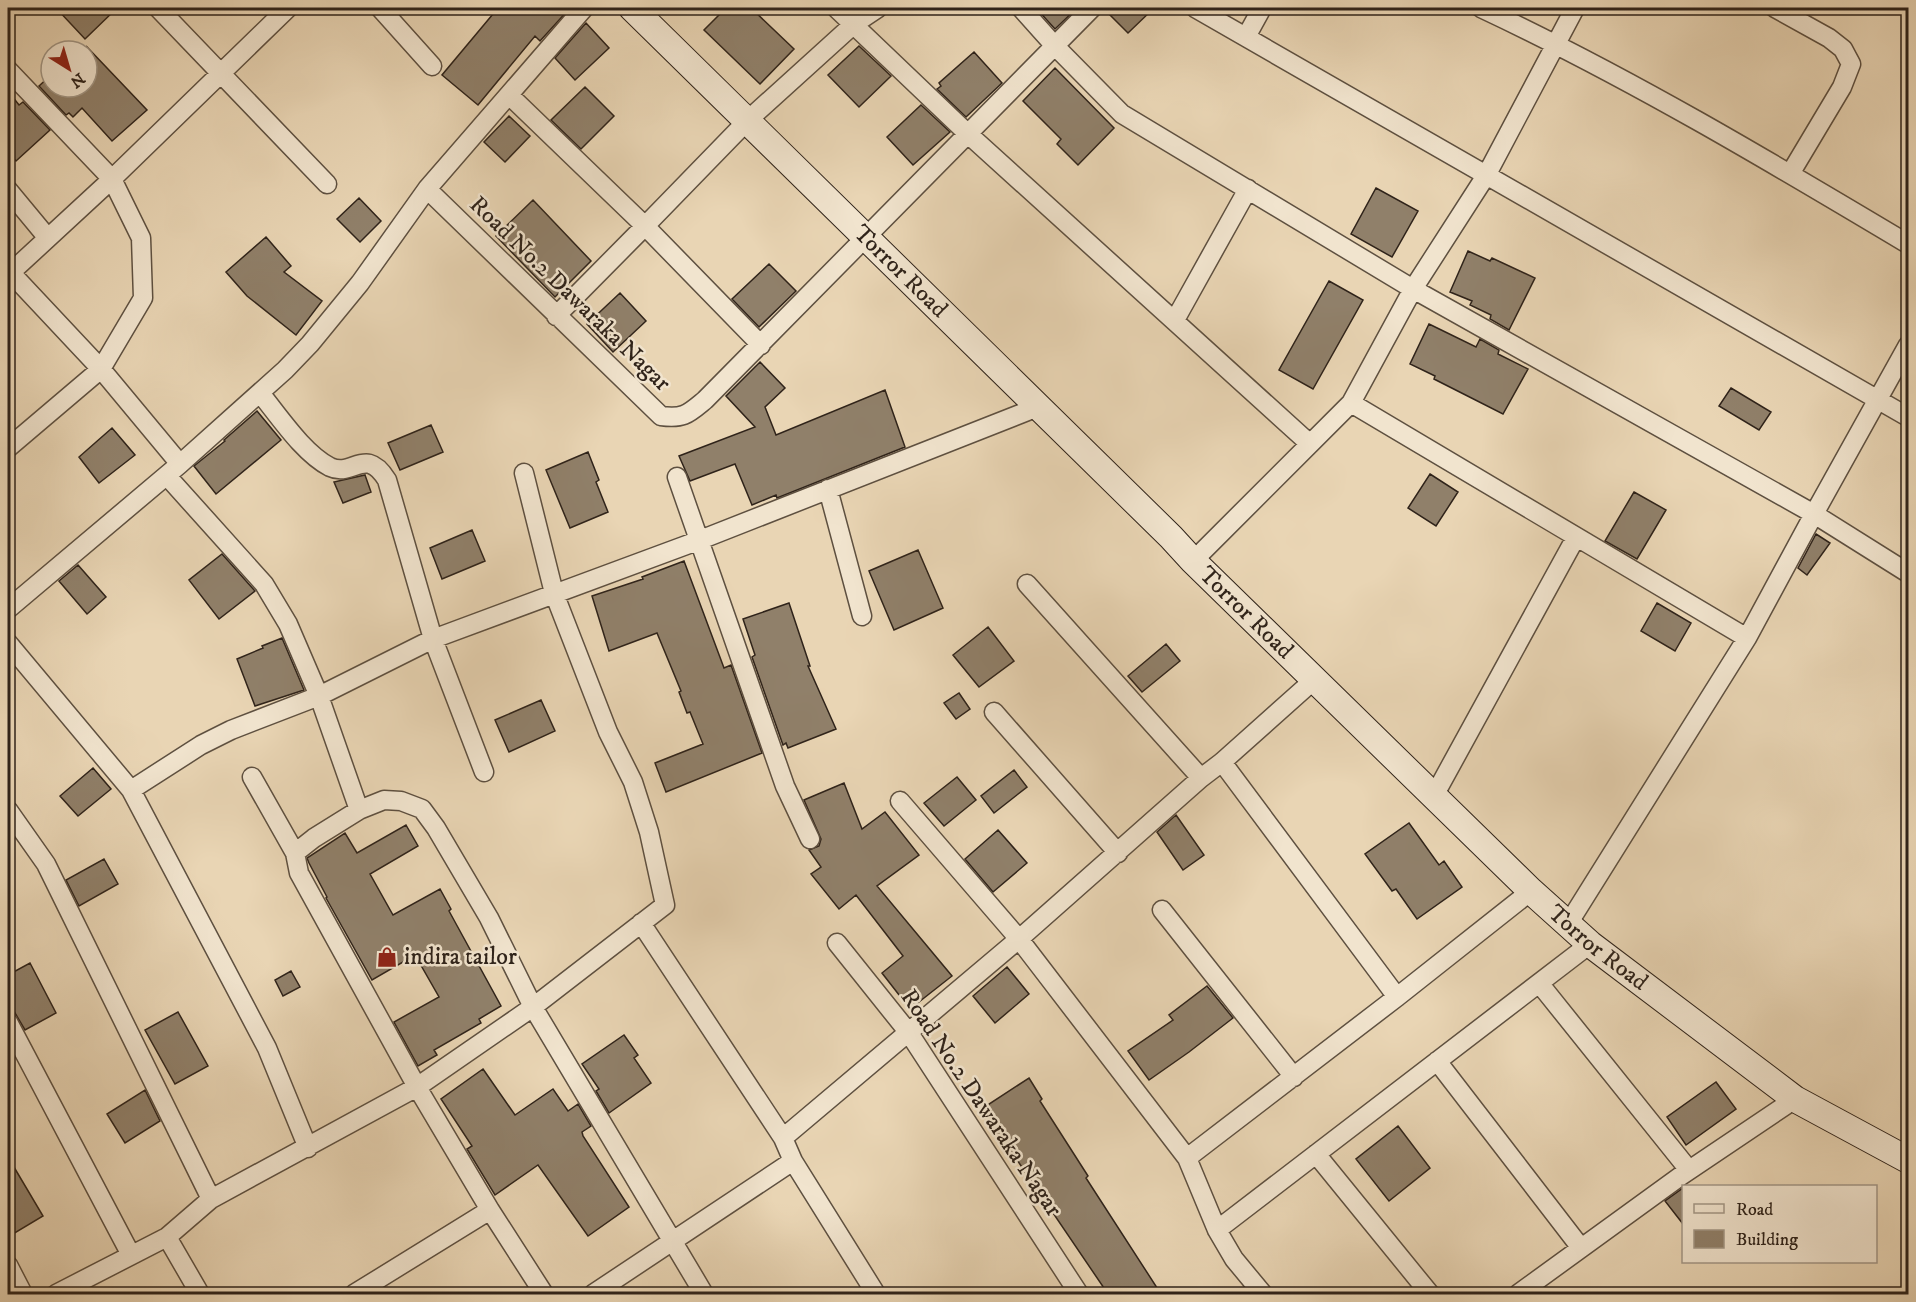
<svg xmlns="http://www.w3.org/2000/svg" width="1916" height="1302" font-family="'IM FELL DW Pica',serif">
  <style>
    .building { fill: #90806a; stroke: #2f231a; stroke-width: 1.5 }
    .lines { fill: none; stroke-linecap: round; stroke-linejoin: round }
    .street-casing { stroke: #5e5040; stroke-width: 21 }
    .secondary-casing { stroke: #2f231a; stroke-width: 28 }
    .street { stroke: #f1e4ce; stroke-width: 18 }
    .secondary { stroke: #f1e4ce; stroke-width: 26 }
    .labels { text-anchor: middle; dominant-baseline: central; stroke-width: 5; stroke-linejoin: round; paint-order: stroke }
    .street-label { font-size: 24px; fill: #2f231a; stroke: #f1e4ce }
    .poi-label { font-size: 24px; fill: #2f231a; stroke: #f1e4ce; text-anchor: start }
  </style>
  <rect width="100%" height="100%" fill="#e9d5b4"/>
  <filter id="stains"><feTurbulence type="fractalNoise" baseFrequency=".00333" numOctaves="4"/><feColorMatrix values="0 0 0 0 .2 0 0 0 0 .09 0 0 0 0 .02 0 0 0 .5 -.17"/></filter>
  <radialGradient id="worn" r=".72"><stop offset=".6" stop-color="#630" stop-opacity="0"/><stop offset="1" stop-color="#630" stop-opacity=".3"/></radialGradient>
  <path class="building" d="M 56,8 L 117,8 L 85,39 Z
    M 498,8 L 570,8 L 540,41 L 535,36 L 478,105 L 442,75 Z
    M 726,8 L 751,8 L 794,49 L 760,84 L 704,30 Z
    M 1036,8 L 1077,8 L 1055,29 Z
    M 1103,8 L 1154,8 L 1128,33 Z
    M 586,23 L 609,48 L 575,80 L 555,58 Z
    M 859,46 L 891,76 L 859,107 L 828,75 Z
    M 87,47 L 147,110 L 112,141 L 82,108 L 73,117 L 69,113 L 66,115 L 39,86 L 51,75 L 51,87 L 87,87 Z
    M 974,52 L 1002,83 L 966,117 L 937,89 L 941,86 L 939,83 Z
    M 1055,68 L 1114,128 L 1078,165 L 1057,144 L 1061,139 L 1023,101 Z
    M 585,87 L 614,116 L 581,149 L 551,120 Z
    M 8,91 L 19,105 L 23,102 L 50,130 L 16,161 L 8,152 Z
    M 921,105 L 950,132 L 913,165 L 887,137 Z
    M 509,116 L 530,136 L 505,162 L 484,142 Z
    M 1376,188 L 1418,211 L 1392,257 L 1351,234 Z
    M 359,198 L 381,221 L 360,242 L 337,219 Z
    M 533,200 L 591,261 L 555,297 L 496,236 Z
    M 266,237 L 291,266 L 284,272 L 322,301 L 296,335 L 247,296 L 226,272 Z
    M 1468,251 L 1490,261 L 1492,258 L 1535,278 L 1509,330 L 1490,319 L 1491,315 L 1470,305 L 1472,301 L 1450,292 Z
    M 769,264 L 796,291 L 759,327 L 732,299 Z
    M 1329,281 L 1363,300 L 1313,389 L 1279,370 Z
    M 620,293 L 646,321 L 613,352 L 587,324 Z
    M 1429,324 L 1476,347 L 1480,339 L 1499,350 L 1498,354 L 1528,369 L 1503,414 L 1434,379 L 1435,376 L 1410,364 Z
    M 760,362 L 785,388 L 765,407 L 776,435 L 885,390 L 905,447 L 777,498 L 776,495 L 752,505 L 735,464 L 690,481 L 679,456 L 755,427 L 726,396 Z
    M 1731,388 L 1771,412 L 1759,430 L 1719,406 Z
    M 257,411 L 281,440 L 216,494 L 194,466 L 225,441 L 224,440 Z
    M 431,425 L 443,452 L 400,470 L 388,443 Z
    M 112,428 L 135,455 L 99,483 L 79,457 Z
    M 588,452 L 599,480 L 596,482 L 608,512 L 570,528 L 546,470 Z
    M 1430,474 L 1458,492 L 1436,526 L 1408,508 Z
    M 365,475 L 371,492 L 343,503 L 334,482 Z
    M 1634,492 L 1666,510 L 1637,559 L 1605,541 Z
    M 472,530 L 485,561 L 442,579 L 430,548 Z
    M 1816,534 L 1830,543 L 1807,575 L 1798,568 Z
    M 918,550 L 943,608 L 894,630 L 869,571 Z
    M 222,554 L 255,591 L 219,619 L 189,580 Z
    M 684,561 L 724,668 L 731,665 L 762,753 L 666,792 L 655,763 L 703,744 L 690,712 L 687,713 L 679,692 L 681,691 L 657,633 L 609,651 L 592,596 L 643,579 L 642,577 Z
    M 78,565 L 106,597 L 87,614 L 59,581 Z
    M 789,603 L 810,666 L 808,666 L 836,729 L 788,748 L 786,743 L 783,745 L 752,657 L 755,655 L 743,619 Z
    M 1657,603 L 1691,623 L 1675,651 L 1641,631 Z
    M 988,627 L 1014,661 L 979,687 L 953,655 Z
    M 282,638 L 304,690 L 255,706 L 237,659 L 263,648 L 262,646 Z
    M 1166,644 L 1180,661 L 1142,692 L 1128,676 Z
    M 959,693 L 970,709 L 956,719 L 944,703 Z
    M 541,700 L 555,731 L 509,752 L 495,720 Z
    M 93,768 L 111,789 L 78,816 L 60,796 Z
    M 1014,770 L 1027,787 L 994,813 L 981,796 Z
    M 957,777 L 976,800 L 944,826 L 924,803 Z
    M 844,783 L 862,829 L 885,812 L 919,855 L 877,886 L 952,976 L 910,1009 L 882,973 L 903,956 L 856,895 L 839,909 L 811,874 L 821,867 L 809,850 L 819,846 L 821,839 L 804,800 Z
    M 1176,815 L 1204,855 L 1183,870 L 1157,832 Z
    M 1409,823 L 1439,865 L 1444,861 L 1462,887 L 1417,919 L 1396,889 L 1392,891 L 1365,854 Z
    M 406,825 L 418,846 L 370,874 L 393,915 L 440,889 L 451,909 L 449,911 L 501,1006 L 479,1019 L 481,1023 L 434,1050 L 437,1055 L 418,1066 L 394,1022 L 439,997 L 415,955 L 372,980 L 326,898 L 327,897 L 309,863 L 307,858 L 345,833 L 357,853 Z
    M 998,830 L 1027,863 L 993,892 L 965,859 Z
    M 104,859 L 118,884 L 79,906 L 66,880 Z
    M 30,963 L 56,1013 L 25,1030 L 8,1001 L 8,975 Z
    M 1007,967 L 1029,994 L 995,1023 L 973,996 Z
    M 291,971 L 300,987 L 283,996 L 275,980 Z
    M 1207,986 L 1233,1018 L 1189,1052 L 1149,1080 L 1128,1051 L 1173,1020 L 1169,1015 Z
    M 178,1012 L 208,1066 L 175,1084 L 145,1030 Z
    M 624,1035 L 638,1055 L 634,1058 L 651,1083 L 609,1113 L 596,1091 L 599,1089 L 582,1064 Z
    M 483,1069 L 515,1115 L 553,1089 L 568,1111 L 578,1104 L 591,1126 L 582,1132 L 583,1136 L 629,1207 L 588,1236 L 538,1165 L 495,1195 L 467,1149 L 472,1146 L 441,1099 Z
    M 1029,1078 L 1042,1099 L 1040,1101 L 1088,1176 L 1086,1178 L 1161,1294 L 1108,1294 L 1013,1154 L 1011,1155 L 980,1110 Z
    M 1716,1082 L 1736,1109 L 1686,1145 L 1667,1117 Z
    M 145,1090 L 160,1121 L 125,1143 L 107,1114 Z
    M 1398,1126 L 1430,1168 L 1389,1201 L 1356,1159 Z
    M 8,1157 L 43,1216 L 8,1237 Z
    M 1683,1188 L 1683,1224 L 1665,1201 Z"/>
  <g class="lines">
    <g class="street-casing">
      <path id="street" d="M 158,8 L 327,184
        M 380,8 L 432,66
        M 836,8 L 967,133 L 1310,444
        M 1021,8 L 1054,45 L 1122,114 L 1413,289 L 1814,514 L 1908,573
        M 1195,8 L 1908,417
        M 1481,8 C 1628,77 1769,161 1908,244
        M 1775,8 L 1829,38 L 1843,49 L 1851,64 L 1842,87 L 1790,174
        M 1246,37 L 1262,8
        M 8,70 L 112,179 L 141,238 L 143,298 L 101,369 L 8,448
        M 509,95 L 645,226 L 556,316
        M 427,189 L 661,416 C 684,419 688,414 705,400 L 1092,8
        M 8,190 L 47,237
        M 10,272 L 101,369 L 180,464
        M 8,275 L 112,179 L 288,8
        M 1175,320 L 1248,189
        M 761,345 L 645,226 L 748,120 L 854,24 L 878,8
        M 260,393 C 279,416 303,453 330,467 C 353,478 365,445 387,480 L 433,639 L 484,772
        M 1351,403 L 1747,638
        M 524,473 L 554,593 L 608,732 L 633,782 L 649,832 L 665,905 L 533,1007 L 417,1087 L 490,1210 L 544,1294
        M 167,476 L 264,584 L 288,624 L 319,696 L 359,810
        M 677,477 L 785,786 L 810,839
        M 828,489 L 862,616
        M 1193,561 L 1351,403 L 1413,289 L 1487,174 L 1575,8
        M 1027,584 L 1201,778
        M 8,609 L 180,464 L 285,370 L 310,344 L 360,283 L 427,189 L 584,8
        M 8,643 L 131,790 L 267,1048 L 308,1148
        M 994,712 L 1118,853
        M 1222,762 L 1397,997
        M 252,777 L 295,853
        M 131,790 L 201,745 L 231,730 L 319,696 L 433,639 L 700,540 L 1038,407
        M 1434,796 L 1576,537
        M 900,801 L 1019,939 L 1187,1158 L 1397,997 L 1531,891
        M 8,810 L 46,864 L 211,1199
        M 1162,910 L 1294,1077
        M 641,923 L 783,1138 L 793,1161 L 876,1294
        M 1568,924 L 1747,638 L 1814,514 L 1908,345
        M 837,943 L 909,1033 L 1079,1294
        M 1539,983 L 1689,1170
        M 8,1022 L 131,1255
        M 1437,1061 L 1581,1248
        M 783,1138 L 1019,939 L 1201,778 L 1222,762 L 1315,679
        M 1316,1154 L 1430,1294
        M 1187,1158 L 1217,1230 L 1234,1259 L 1263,1294
        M 1217,1230 L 1590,944
        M 167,1237 L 200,1294
        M 8,1265 L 23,1294
        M 56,1294 L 167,1237 L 211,1199 L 417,1087 L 299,873 L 295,853 L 314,838 L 359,810 L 384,800 L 401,801 L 422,809 L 436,828 L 489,918 L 533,1007 L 704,1294
        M 354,1294 L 490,1210
        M 593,1294 L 793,1161
        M 1518,1294 L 1682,1175 L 1795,1099"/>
    </g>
    <g class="secondary-casing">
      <g id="secondary">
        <path id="s1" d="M 632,8 L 1171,537 L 1193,561 L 1531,891 L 1590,944 L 1795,1099 L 1908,1160"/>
      </g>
    </g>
    <use href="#street" class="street"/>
    <use href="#secondary" class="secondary"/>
  </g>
  <defs>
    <g id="shop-bare" transform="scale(1.62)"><path d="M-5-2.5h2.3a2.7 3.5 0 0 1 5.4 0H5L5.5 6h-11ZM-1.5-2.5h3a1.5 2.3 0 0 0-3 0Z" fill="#8f2418" stroke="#f1e4ce" stroke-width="2.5" paint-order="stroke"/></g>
  </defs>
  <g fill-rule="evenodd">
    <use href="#shop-bare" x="387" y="957"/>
  </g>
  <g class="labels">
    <g class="street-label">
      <text stroke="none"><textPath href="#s1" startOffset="376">Torror Road</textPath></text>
      <text transform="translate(570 294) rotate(44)">Road No.2 Dawaraka Nagar</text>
      <text stroke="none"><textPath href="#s1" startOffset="862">Torror Road</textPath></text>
      <text stroke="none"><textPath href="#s1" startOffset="1348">Torror Road</textPath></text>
      <text transform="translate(981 1103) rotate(56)">Road No.2 Dawaraka Nagar</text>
    </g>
    <g class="poi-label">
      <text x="404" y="957">indira tailor</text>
    </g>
  </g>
  <rect width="1916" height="1302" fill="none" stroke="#e9d5b4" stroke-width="30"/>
  <rect x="9" y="9" width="1898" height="1284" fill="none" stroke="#2f231a" stroke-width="3"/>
  <rect x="15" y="15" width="1886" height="1272" fill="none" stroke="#2f231a" stroke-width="1.5"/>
  <rect x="1682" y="1185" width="195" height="78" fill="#f1e4ce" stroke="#a39786" stroke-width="1.5"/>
  <rect x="1694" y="1204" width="30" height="9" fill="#f1e4ce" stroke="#a39786" stroke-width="1.5"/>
  <text x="1736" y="1215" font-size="18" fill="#2f231a">Road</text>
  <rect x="1694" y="1230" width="30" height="18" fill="#90806a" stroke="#a39786" stroke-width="1.5"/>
  <text x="1736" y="1245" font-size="18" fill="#2f231a">Building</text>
  <g transform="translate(69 69) rotate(143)"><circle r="28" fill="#f1e4ce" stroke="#a39786" stroke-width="1.5"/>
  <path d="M0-4.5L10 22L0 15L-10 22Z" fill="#8f2418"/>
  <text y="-9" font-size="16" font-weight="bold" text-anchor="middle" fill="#2f231a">N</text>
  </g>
  <rect width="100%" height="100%" filter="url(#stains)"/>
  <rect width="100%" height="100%" fill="url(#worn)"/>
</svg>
